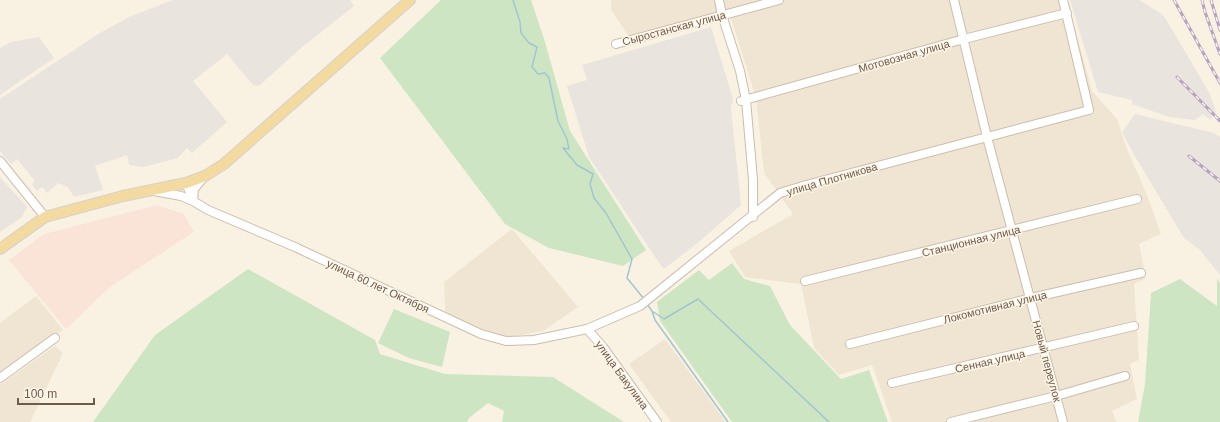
<svg xmlns="http://www.w3.org/2000/svg" width="1220" height="422" font-family="Helvetica,sans-serif">
  <style>
    .residential { fill: #f0e5d2 }
    .commercial { fill: #f9e4d7 }
    .industrial { fill: #e9e4dd }
    .green { fill: #cee5c3 }
    .lines { fill: none; stroke-linecap: round; stroke-linejoin: round }
    .stream { stroke: #a1c6d1; stroke-width: 1.5 }
    .minor-casing { stroke: #ccbdad; stroke-width: 10 }
    .major-casing { stroke: #d7d1cd; stroke-width: 12 }
    .minor { stroke: #fff; stroke-width: 8 }
    .major { stroke: #f2daa1; stroke-width: 10 }
    .rail-casing { stroke: #b5a3c1; stroke-width: 3 }
    .rail { stroke: #fdf6e8; stroke-width: 1.5; stroke-dasharray: 4.5; stroke-linecap: butt }
    .labels { text-anchor: middle; dominant-baseline: central; stroke-width: 3; stroke-linejoin: round; paint-order: stroke }
    .street-label { font-size: 11px; fill: #6f5b4b; stroke: #fdf6e8 }
  </style>
  <rect width="100%" height="100%" fill="#f9f2e3"/>
  <path class="residential" d="M 611,0 L 1067,0 L 1092,91 L 1117,119 L 1126,147 L 1147,195 L 1161,234 L 1139,244 L 1146,278 L 1134,284 L 1139,360 L 1130,364 L 1137,399 L 1112,411 L 1117,422 L 892,422 L 872,365 L 839,375 L 814,348 L 801,284 L 745,277 L 729,251 L 793,214 L 764,173 L 756,98 L 728,9 L 630,38 L 611,10 Z
    M 512,229 L 578,307 L 543,331 L 503,338 L 445,313 L 444,282 Z
    M 36,296 L 63,330 L 0,374 L 0,323 Z
    M 665,339 L 726,422 L 671,422 L 629,364 Z
    M 55,346 L 63,353 L 30,422 L 0,422 L 0,385 Z"/>
  <path class="commercial" d="M 157,205 L 184,214 L 194,232 L 110,287 L 66,329 L 9,260 L 44,234 Z"/>
  <path class="industrial" d="M 173,0 L 350,0 L 354,6 L 301,48 L 260,85 L 256,86 L 253,85 L 227,54 L 193,81 L 227,122 L 192,153 L 187,148 L 178,158 L 143,167 L 129,165 L 127,155 L 95,166 L 103,190 L 74,197 L 68,187 L 58,183 L 47,193 L 42,187 L 37,191 L 32,184 L 35,181 L 17,159 L 11,164 L 0,151 L 0,99 L 98,34 L 129,17 Z
    M 1070,0 L 1139,0 L 1159,12 L 1164,16 L 1210,94 L 1216,112 L 1210,120 L 1203,114 L 1195,120 L 1169,117 L 1132,104 L 1132,100 L 1098,92 Z
    M 711,27 L 733,99 L 731,108 L 741,205 L 700,241 L 664,269 L 657,260 L 589,157 L 567,86 L 587,80 L 582,65 Z
    M 39,37 L 54,58 L 0,95 L 0,48 L 11,42 Z
    M 1135,114 L 1214,133 L 1220,137 L 1220,275 L 1200,250 L 1184,238 L 1133,153 L 1122,132 Z
    M 0,177 L 27,207 L 22,217 L 0,232 Z"/>
  <path class="green" d="M 441,0 L 531,0 L 545,42 L 570,131 L 646,250 L 623,266 L 549,248 L 505,224 L 380,58 Z
    M 732,263 L 744,279 L 770,286 L 790,325 L 841,379 L 869,370 L 888,422 L 732,422 L 660,321 L 657,302 L 699,270 L 709,280 Z
    M 248,269 L 375,340 L 380,354 L 445,374 L 553,377 L 624,422 L 502,422 L 504,411 L 488,403 L 469,418 L 467,422 L 93,422 L 155,335 Z
    M 1180,279 L 1217,306 L 1217,279 L 1220,283 L 1220,422 L 1138,422 L 1145,384 L 1151,293 Z
    M 394,309 L 450,332 L 442,367 L 409,358 L 378,343 Z"/>
  <g class="lines">
    <path class="stream" d="M 513,0 L 520,22 L 521,33 L 529,43 L 537,47 L 532,67 L 538,74 L 545,73 L 549,78 L 558,121 L 567,139 L 569,149 L 563,148 L 577,165 L 593,174 L 590,184 L 594,198 L 606,213 L 632,259 L 627,278 L 644,299
      M 647,304 L 652,311 L 655,320 L 728,422
      M 652,311 L 664,319 L 698,299 L 829,422"/>
    <g class="minor-casing">
      <path id="minor" d="M 719,0 L 722,15 L 740,71 L 746,100 L 753,180 L 753,217
        M 954,0 L 987,137 L 1063,422
        M 616,44 L 779,0
        M 741,101 L 964,39 L 1067,13
        M 0,161 L 45,217
        M 186,183 L 193,201 L 208,210 L 295,247 L 481,334 L 506,341 L 534,340 L 587,329 L 640,306 L 780,193 L 806,185 L 1089,110 L 1063,0
        M 154,191 L 181,196 L 193,201 L 194,189 L 204,177
        M 805,281 L 1137,199
        M 587,329 L 603,347 L 657,422
        M 850,344 L 1031,298 L 1141,273
        M 0,378 L 55,338
        M 892,383 L 1134,326
        M 951,422 L 1056,396 L 1125,376"/>
    </g>
    <g class="major-casing">
      <path id="major" d="M 0,249 L 45,217 L 123,196 L 186,183 L 205,176 L 224,164 L 410,0"/>
    </g>
    <use href="#minor" class="minor"/>
    <use href="#major" class="major"/>
    <g class="rail-casing">
      <path id="rail" d="M 1174,0 L 1220,83
        M 1202,0 L 1205,12 L 1220,54
        M 1211,0 L 1220,30
        M 1177,77 L 1220,121
        M 1189,156 L 1220,181"/>
    </g>
    <use href="#rail" class="rail"/>
  </g>
  <g class="labels">
    <g class="street-label">
      <text transform="translate(674 28) rotate(-15)">Сыростанская улица</text>
      <text transform="translate(904 56) rotate(-16)">Мотовозная улица</text>
      <text transform="translate(832 179) rotate(-16)">улица Плотникова</text>
      <text transform="translate(971 241) rotate(-14)">Станционная улица</text>
      <text transform="translate(378 286) rotate(25)">улица 60 лет Октября</text>
      <text transform="translate(995 307) rotate(-14)">Локомотивная улица</text>
      <text transform="translate(990 361) rotate(-13)">Сенная улица</text>
      <text transform="translate(1047 361) rotate(75)">Новый переулок</text>
      <text transform="translate(622 375) rotate(54)">улица Бакулина</text>
    </g>
  </g>
  <path d="M18 398v6h76v-6" fill="none" stroke="#6f5b4b" stroke-width="2"/>
  <text x="24" y="398" font-size="12" fill="#6f5b4b" stroke="#fdf6e8" stroke-width="3" paint-order="stroke">100 m</text>
</svg>
